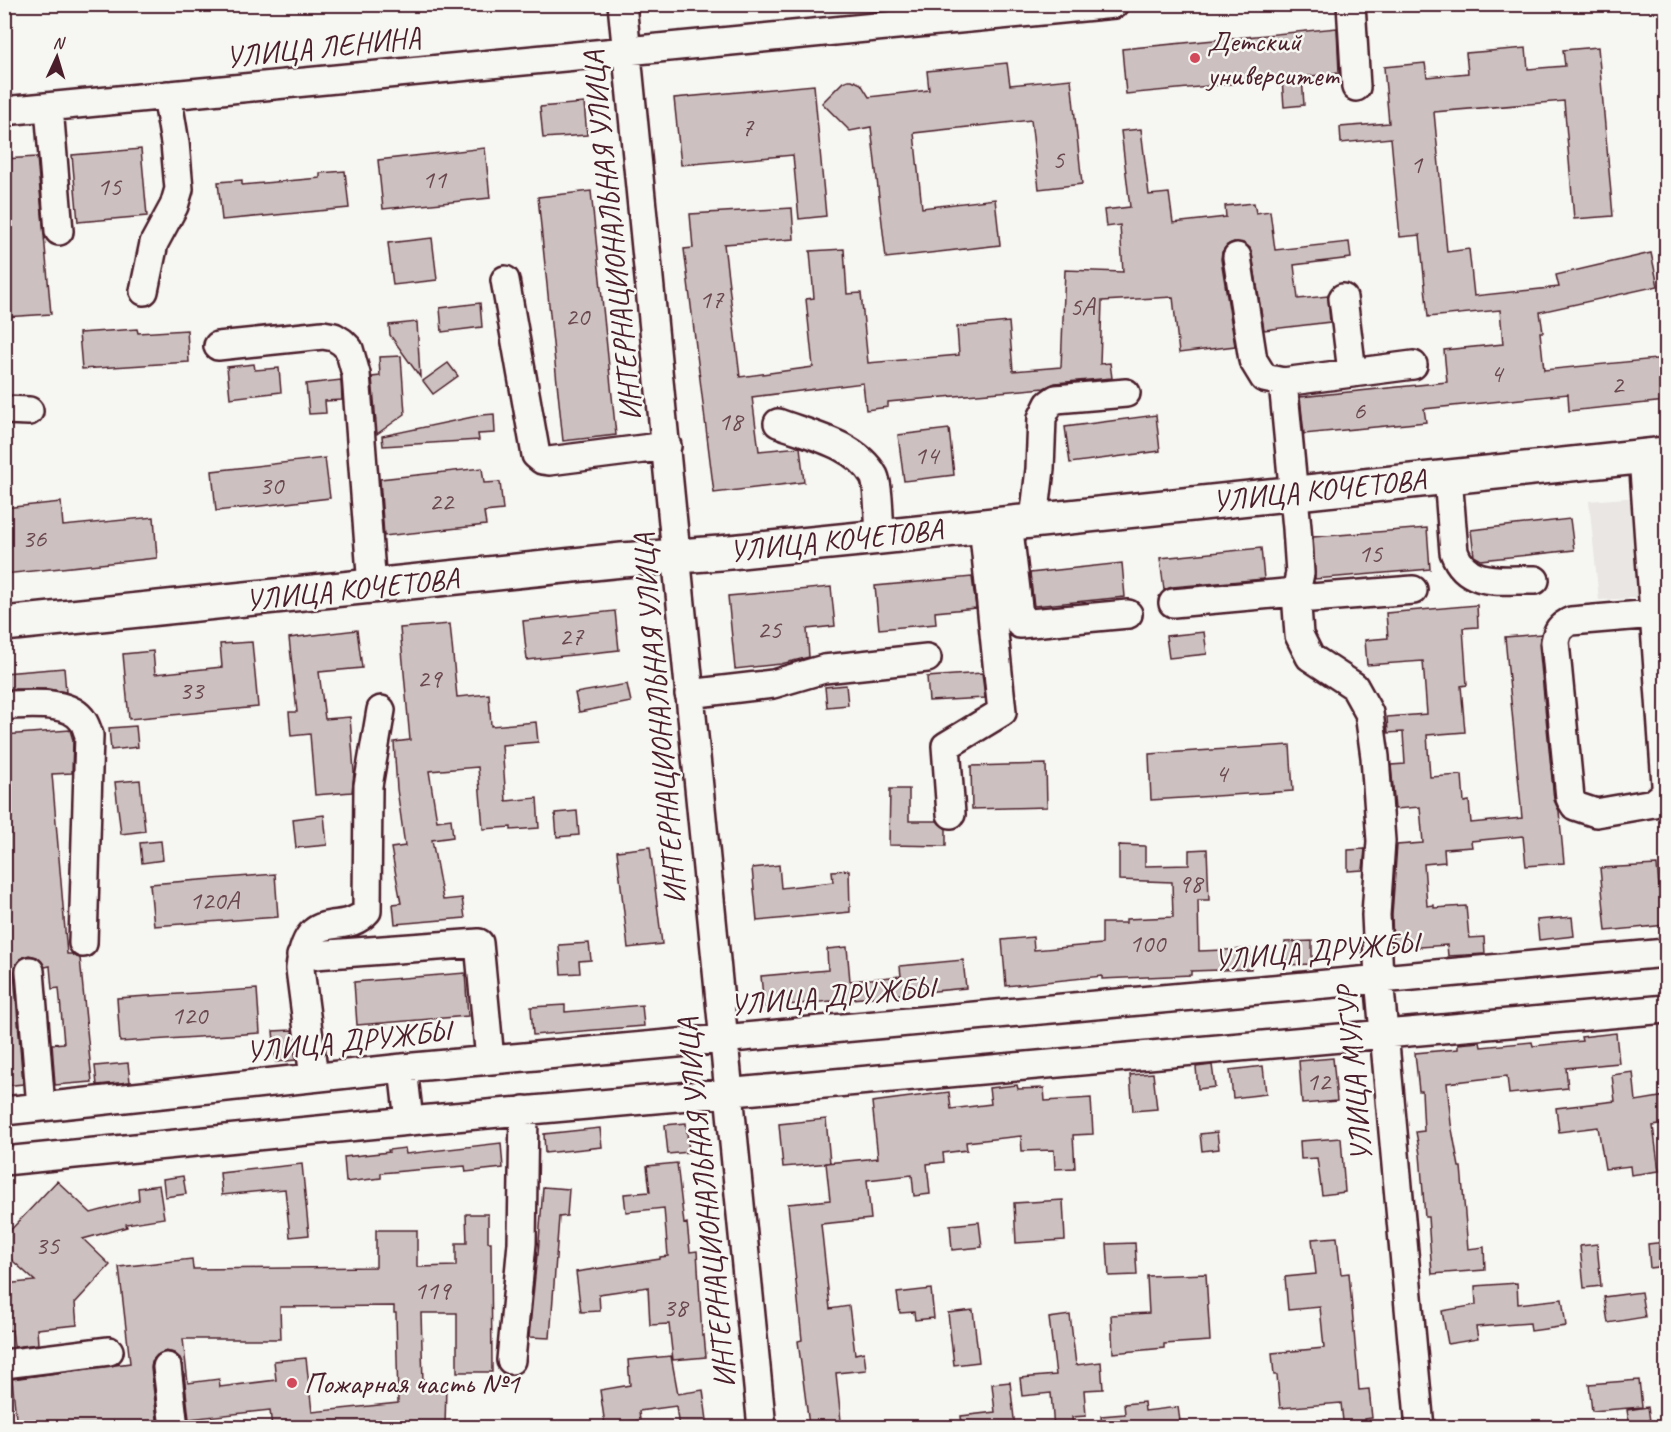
<svg xmlns="http://www.w3.org/2000/svg" width="1671" height="1432" font-family="Caveat,sans-serif">
  <style>
    .built { fill: #e9e6e3 }
    .building { fill: #ccc1c0; stroke: #4a1f2b; stroke-width: 1.5; fill-rule: evenodd }
    .lines { fill: none; stroke-linecap: round; stroke-linejoin: round }
    .minor-casing { stroke: #4a1f2b; stroke-width: 32 }
    .major-casing { stroke: #4a1f2b; stroke-width: 38 }
    .minor { stroke: #f6f6f2; stroke-width: 27 }
    .major { stroke: #f6f6f2; stroke-width: 33 }
    .poi-dot { fill: #d1495b; stroke: #f6f6f2; stroke-width: 2 }
    .labels { text-anchor: middle; dominant-baseline: central; stroke-width: 5; stroke-linejoin: round; paint-order: stroke }
    .number-label { font-size: 27px; fill: #6a4850 }
    .poi-label { font-size: 30px; fill: #4a1f2b; stroke: #f6f6f2; text-anchor: start }
    .street-label { font-size: 30px; fill: #4a1f2b; stroke: #f6f6f2 }
  </style>
  <rect width="100%" height="100%" fill="#f6f6f2"/>
  <filter id="ink" filterUnits="userSpaceOnUse"><feTurbulence type="fractalNoise" baseFrequency=".0167" numOctaves="2"/><feDisplacementMap in="SourceGraphic" scale="12" xChannelSelector="R" yChannelSelector="G"/><feConvolveMatrix kernelMatrix="1 2 1 2 8 2 1 2 1" color-interpolation-filters="sRGB"/></filter>
  <g filter="url(#ink)">
    <path class="built" d="M 1653,496 L 1666,498 L 1666,596 L 1599,600 L 1589,501 Z"/>
    <path class="building" d="M 1337,28 L 1339,73 L 1302,77 L 1304,105 L 1284,107 L 1282,79 L 1126,94 L 1122,49 Z
      M 1598,47 L 1613,216 L 1574,219 L 1564,101 L 1434,112 L 1447,252 L 1469,249 L 1474,296 L 1559,287 L 1556,275 L 1651,253 L 1658,286 L 1540,312 L 1543,332 L 1540,332 L 1544,370 L 1666,358 L 1666,401 L 1569,411 L 1568,394 L 1424,409 L 1426,422 L 1304,434 L 1300,397 L 1447,382 L 1444,350 L 1503,344 L 1500,310 L 1428,317 L 1420,235 L 1400,237 L 1391,138 L 1341,143 L 1340,127 L 1389,123 L 1384,67 L 1425,63 L 1427,77 L 1468,73 L 1466,53 L 1526,48 L 1528,69 L 1565,66 L 1563,50 Z
      M 1007,63 L 1010,85 L 1071,79 L 1082,184 L 1039,189 L 1031,120 L 914,133 L 922,208 L 995,199 L 1000,245 L 886,258 L 871,127 L 850,131 L 822,103 L 843,82 L 848,80 L 852,80 L 861,84 L 869,97 L 929,90 L 927,71 Z
      M 814,85 L 826,216 L 799,219 L 793,155 L 681,165 L 674,98 Z
      M 584,103 L 587,135 L 543,138 L 540,107 Z
      M 1141,129 L 1149,195 L 1169,193 L 1173,223 L 1226,217 L 1225,206 L 1254,203 L 1256,213 L 1270,211 L 1275,250 L 1349,242 L 1351,258 L 1294,265 L 1298,299 L 1328,296 L 1330,322 L 1264,330 L 1252,254 L 1250,248 L 1243,243 L 1234,242 L 1227,245 L 1222,252 L 1221,259 L 1235,346 L 1179,353 L 1173,297 L 1102,301 L 1100,364 L 1110,363 L 1112,378 L 1055,383 L 1044,388 L 888,402 L 888,407 L 866,410 L 863,383 L 752,397 L 759,451 L 800,447 L 804,482 L 714,493 L 684,249 L 693,248 L 690,214 L 792,208 L 794,239 L 724,244 L 740,377 L 813,367 L 806,299 L 814,298 L 810,251 L 844,249 L 847,294 L 861,293 L 868,363 L 959,355 L 957,327 L 1009,322 L 1013,371 L 1061,367 L 1065,270 L 1123,272 L 1120,225 L 1106,227 L 1104,210 L 1130,207 L 1121,131 Z
      M 485,148 L 490,198 L 383,209 L 378,160 Z
      M 141,149 L 147,216 L 78,222 L 72,155 Z
      M 37,157 L 51,314 L 4,317 L 4,159 Z
      M 345,171 L 349,208 L 222,220 L 218,182 L 242,180 L 242,185 L 320,178 L 320,173 Z
      M 591,191 L 616,435 L 563,441 L 538,197 Z
      M 432,238 L 437,280 L 393,285 L 388,243 Z
      M 480,303 L 482,327 L 442,332 L 440,308 Z
      M 417,322 L 420,377 L 390,335 L 389,325 Z
      M 137,329 L 138,333 L 187,330 L 189,362 L 82,369 L 79,333 Z
      M 401,356 L 405,414 L 377,434 L 372,377 L 380,376 L 379,357 Z
      M 448,363 L 458,376 L 433,394 L 423,381 Z
      M 254,364 L 255,370 L 279,368 L 281,392 L 230,398 L 227,367 Z
      M 341,380 L 342,400 L 325,401 L 326,413 L 309,414 L 306,384 Z
      M 494,414 L 495,433 L 478,434 L 479,440 L 383,446 L 382,436 L 482,415 Z
      M 1156,415 L 1160,451 L 1070,463 L 1065,427 Z
      M 949,429 L 954,475 L 904,481 L 898,435 Z
      M 325,458 L 330,498 L 216,511 L 212,471 Z
      M 482,468 L 484,483 L 500,482 L 503,510 L 484,512 L 486,525 L 384,536 L 380,479 Z
      M 61,502 L 63,526 L 154,517 L 157,558 L 4,574 L 4,508 Z
      M 1570,519 L 1574,550 L 1481,560 L 1474,556 L 1471,530 Z
      M 1427,528 L 1430,569 L 1315,579 L 1313,537 Z
      M 1261,548 L 1264,579 L 1172,587 L 1164,590 L 1160,558 Z
      M 1122,563 L 1125,597 L 1034,606 L 1030,573 Z
      M 972,577 L 976,608 L 935,612 L 936,624 L 879,629 L 875,586 Z
      M 831,587 L 835,626 L 807,629 L 809,657 L 781,664 L 735,669 L 728,596 Z
      M 1477,605 L 1478,627 L 1463,628 L 1467,685 L 1461,686 L 1465,732 L 1427,735 L 1430,777 L 1462,775 L 1464,802 L 1469,801 L 1471,823 L 1522,818 L 1505,637 L 1541,634 L 1539,644 L 1554,800 L 1559,811 L 1564,863 L 1526,866 L 1523,836 L 1471,841 L 1472,847 L 1444,849 L 1445,862 L 1424,864 L 1427,906 L 1434,905 L 1434,908 L 1466,906 L 1469,938 L 1484,937 L 1485,954 L 1448,956 L 1447,945 L 1393,949 L 1392,915 L 1397,845 L 1423,843 L 1420,807 L 1395,809 L 1391,765 L 1405,764 L 1403,732 L 1388,733 L 1387,717 L 1427,714 L 1423,661 L 1367,665 L 1365,640 L 1388,638 L 1386,613 Z
      M 615,611 L 619,650 L 527,660 L 523,621 Z
      M 450,624 L 457,697 L 489,694 L 491,726 L 536,722 L 538,742 L 502,745 L 506,801 L 537,798 L 539,828 L 511,830 L 511,827 L 483,829 L 478,767 L 429,771 L 437,821 L 451,819 L 453,837 L 432,840 L 443,900 L 462,898 L 465,918 L 395,924 L 393,904 L 401,903 L 391,848 L 405,846 L 397,789 L 394,742 L 410,740 L 400,628 Z
      M 357,630 L 362,668 L 319,672 L 325,719 L 350,717 L 354,772 L 352,792 L 315,795 L 310,734 L 291,736 L 289,712 L 297,712 L 289,638 Z
      M 1204,632 L 1207,654 L 1169,658 L 1166,636 Z
      M 252,642 L 258,707 L 129,719 L 123,654 L 153,651 L 155,674 L 222,667 L 220,644 Z
      M 64,668 L 66,692 L 48,689 L 4,689 L 4,673 Z
      M 982,673 L 985,698 L 929,701 L 927,677 Z
      M 627,684 L 631,702 L 579,712 L 575,693 Z
      M 846,685 L 848,705 L 827,707 L 825,687 Z
      M 136,726 L 138,747 L 111,750 L 109,728 Z
      M 70,730 L 73,740 L 72,773 L 52,774 L 67,954 L 72,954 L 80,958 L 92,1082 L 55,1085 L 52,1044 L 64,1043 L 59,988 L 52,989 L 50,966 L 45,967 L 37,957 L 29,955 L 21,958 L 16,965 L 14,972 L 23,1084 L 4,1086 L 4,735 Z
      M 1290,745 L 1293,791 L 1151,800 L 1149,754 Z
      M 1046,764 L 1047,807 L 972,809 L 971,766 Z
      M 140,780 L 145,831 L 121,834 L 115,782 Z
      M 890,789 L 909,789 L 909,821 L 937,821 L 946,829 L 946,846 L 889,845 Z
      M 577,811 L 579,835 L 557,837 L 555,813 Z
      M 324,815 L 327,845 L 296,848 L 293,819 Z
      M 161,841 L 163,860 L 142,863 L 140,843 Z
      M 1119,845 L 1145,846 L 1145,866 L 1189,865 L 1189,850 L 1207,849 L 1209,900 L 1198,900 L 1199,951 L 1250,949 L 1251,969 L 1191,971 L 1191,975 L 1102,979 L 1102,976 L 1006,986 L 1002,940 L 1033,937 L 1034,950 L 1102,944 L 1102,923 L 1126,923 L 1126,919 L 1173,917 L 1172,882 L 1119,880 Z
      M 650,847 L 662,944 L 628,948 L 617,851 Z
      M 1365,849 L 1363,870 L 1348,871 L 1348,850 Z
      M 779,865 L 781,888 L 833,882 L 832,871 L 849,870 L 850,912 L 757,921 L 752,868 Z
      M 1657,865 L 1661,907 L 1666,906 L 1666,925 L 1606,931 L 1600,868 Z
      M 275,874 L 278,917 L 154,926 L 150,884 Z
      M 1572,917 L 1574,936 L 1539,940 L 1537,920 Z
      M 1312,941 L 1312,964 L 1286,965 L 1285,942 Z
      M 589,943 L 591,960 L 579,961 L 580,973 L 561,974 L 559,945 Z
      M 847,947 L 850,981 L 901,976 L 900,966 L 963,960 L 966,988 L 852,999 L 852,1002 L 832,1004 L 831,1001 L 764,1007 L 761,976 L 828,970 L 827,949 Z
      M 465,973 L 468,1016 L 357,1025 L 354,982 Z
      M 257,989 L 260,1033 L 120,1042 L 117,998 Z
      M 565,1005 L 565,1012 L 642,1005 L 644,1026 L 533,1035 L 531,1007 Z
      M 292,1030 L 296,1060 L 276,1062 L 273,1031 Z
      M 1616,1033 L 1619,1063 L 1566,1068 L 1568,1088 L 1509,1094 L 1507,1076 L 1447,1083 L 1451,1124 L 1459,1167 L 1461,1167 L 1468,1249 L 1484,1247 L 1485,1270 L 1432,1274 L 1428,1217 L 1425,1217 L 1420,1154 L 1416,1132 L 1424,1131 L 1422,1091 L 1419,1091 L 1415,1053 L 1458,1049 L 1458,1044 L 1480,1042 L 1481,1047 L 1532,1042 L 1533,1046 L 1582,1041 L 1581,1037 Z
      M 1333,1058 L 1337,1101 L 1302,1104 L 1299,1061 Z
      M 128,1063 L 130,1082 L 97,1085 L 95,1066 Z
      M 1212,1065 L 1215,1087 L 1198,1089 L 1196,1067 Z
      M 1263,1066 L 1266,1094 L 1233,1098 L 1230,1070 Z
      M 1633,1072 L 1636,1101 L 1666,1096 L 1666,1124 L 1653,1126 L 1659,1171 L 1631,1175 L 1630,1166 L 1605,1169 L 1598,1127 L 1559,1132 L 1556,1108 L 1615,1101 L 1612,1075 Z
      M 1153,1073 L 1157,1109 L 1133,1111 L 1130,1075 Z
      M 1017,1085 L 1018,1089 L 1044,1088 L 1045,1101 L 1091,1098 L 1093,1134 L 1073,1135 L 1075,1168 L 1055,1169 L 1054,1150 L 1022,1151 L 1021,1136 L 966,1142 L 967,1150 L 943,1153 L 944,1162 L 927,1164 L 930,1194 L 914,1196 L 912,1175 L 867,1180 L 871,1219 L 821,1224 L 830,1309 L 849,1306 L 855,1354 L 864,1352 L 866,1370 L 836,1373 L 841,1421 L 809,1425 L 798,1341 L 802,1340 L 788,1204 L 830,1200 L 826,1163 L 878,1158 L 872,1102 L 949,1092 L 951,1109 L 991,1104 L 989,1088 Z
      M 826,1119 L 830,1163 L 783,1167 L 779,1124 Z
      M 686,1123 L 689,1152 L 668,1154 L 665,1125 Z
      M 600,1128 L 602,1147 L 545,1153 L 544,1134 Z
      M 1217,1132 L 1219,1149 L 1202,1151 L 1200,1134 Z
      M 1341,1138 L 1345,1192 L 1322,1195 L 1317,1158 L 1301,1159 L 1300,1141 Z
      M 501,1143 L 503,1168 L 466,1172 L 465,1166 L 427,1169 L 381,1173 L 381,1178 L 346,1182 L 344,1157 L 389,1152 L 388,1150 L 405,1148 L 406,1154 Z
      M 677,1163 L 684,1224 L 687,1223 L 690,1252 L 697,1251 L 702,1336 L 704,1335 L 706,1357 L 673,1360 L 669,1324 L 650,1325 L 648,1287 L 599,1294 L 600,1311 L 581,1312 L 576,1272 L 660,1259 L 660,1257 L 668,1256 L 664,1208 L 626,1212 L 624,1194 L 650,1192 L 647,1166 Z
      M 302,1164 L 309,1235 L 290,1237 L 285,1189 L 222,1195 L 220,1173 Z
      M 183,1176 L 186,1194 L 165,1197 L 163,1179 Z
      M 57,1181 L 91,1213 L 139,1200 L 138,1188 L 159,1185 L 164,1218 L 126,1224 L 127,1227 L 83,1239 L 110,1265 L 75,1303 L 77,1325 L 37,1329 L 38,1344 L 14,1347 L 12,1330 L 4,1331 L 4,1284 L 35,1281 L 4,1253 L 4,1237 Z
      M 543,1187 L 569,1189 L 567,1216 L 559,1217 L 550,1338 L 529,1337 L 537,1255 L 538,1255 Z
      M 1063,1200 L 1065,1240 L 1016,1243 L 1014,1203 Z
      M 466,1214 L 488,1214 L 488,1242 L 491,1242 L 492,1372 L 457,1372 L 457,1313 L 421,1313 L 423,1383 L 446,1384 L 445,1428 L 272,1428 L 270,1410 L 189,1419 L 183,1365 L 180,1358 L 174,1353 L 166,1351 L 157,1355 L 152,1361 L 151,1368 L 158,1428 L 17,1428 L 12,1379 L 130,1363 L 119,1267 L 192,1259 L 193,1269 L 376,1267 L 376,1230 L 417,1230 L 417,1267 L 456,1266 L 456,1243 L 467,1243 ZM 394,1306 L 394,1313 L 396,1313 L 398,1403 L 312,1412 L 306,1358 L 274,1361 L 276,1380 L 220,1387 L 219,1379 L 188,1383 L 183,1339 L 281,1339 L 280,1307 Z
      M 979,1222 L 982,1247 L 952,1250 L 950,1225 Z
      M 1337,1237 L 1341,1274 L 1349,1273 L 1359,1390 L 1369,1389 L 1372,1418 L 1365,1419 L 1365,1428 L 1348,1428 L 1347,1421 L 1343,1421 L 1341,1403 L 1280,1408 L 1277,1375 L 1274,1375 L 1272,1353 L 1324,1348 L 1320,1307 L 1288,1310 L 1285,1277 L 1316,1274 L 1312,1239 Z
      M 1665,1242 L 1666,1266 L 1650,1268 L 1648,1244 Z
      M 1135,1243 L 1137,1275 L 1109,1276 L 1107,1244 Z
      M 1597,1244 L 1601,1286 L 1584,1288 L 1580,1246 Z
      M 1206,1274 L 1210,1341 L 1164,1344 L 1164,1348 L 1113,1353 L 1111,1315 L 1149,1313 L 1147,1276 Z
      M 1517,1283 L 1518,1304 L 1562,1299 L 1566,1326 L 1531,1331 L 1530,1323 L 1476,1327 L 1478,1339 L 1448,1344 L 1442,1311 L 1476,1305 L 1475,1286 Z
      M 931,1289 L 934,1318 L 915,1320 L 914,1312 L 900,1313 L 897,1293 Z
      M 1641,1292 L 1645,1317 L 1608,1323 L 1604,1297 Z
      M 973,1310 L 979,1362 L 954,1365 L 948,1313 Z
      M 1070,1315 L 1076,1365 L 1101,1362 L 1103,1389 L 1084,1390 L 1086,1416 L 1072,1417 L 1073,1428 L 1054,1428 L 1051,1393 L 1022,1396 L 1020,1378 L 1056,1375 L 1049,1318 Z
      M 671,1356 L 678,1394 L 703,1390 L 708,1428 L 679,1428 L 676,1406 L 639,1411 L 640,1420 L 605,1425 L 600,1390 L 630,1385 L 628,1360 Z
      M 1639,1380 L 1642,1407 L 1592,1411 L 1589,1384 Z
      M 1010,1382 L 1015,1428 L 962,1428 L 961,1416 L 995,1412 L 992,1384 Z
      M 1144,1402 L 1145,1411 L 1178,1407 L 1181,1428 L 1102,1428 L 1101,1416 L 1125,1414 L 1124,1404 Z
      M 1648,1407 L 1651,1428 L 1630,1428 L 1627,1410 Z"/>
    <g class="lines">
      <g class="minor-casing">
        <path id="minor" d="M 622,4 L 762,1428
          M 1351,4 L 1356,87
          M 49,107 L 59,231
          M 4,111 L 1114,4
          M 1237,257 L 1253,360 L 1264,378 L 1283,382 L 1413,365
          M 505,280 L 536,455 L 542,460 L 549,461 L 667,446
          M 144,291 L 154,243 L 174,206 L 179,189 L 175,143 L 167,95
          M 1343,298 L 1352,372
          M 218,346 L 323,335 L 334,337 L 342,342 L 349,349 L 356,374 L 372,587
          M 1283,382 L 1297,528 L 1300,573 L 1296,592 L 1299,635 L 1310,657 L 1354,686 L 1369,713 L 1375,757 L 1381,841 L 1376,915 L 1379,978 L 1420,1428
          M 4,410 L 29,411
          M 778,423 C 810,435 856,444 874,476 C 879,486 879,524 880,537
          M 1643,456 L 1666,784
          M 1448,477 L 1454,552 C 1467,588 1503,579 1535,580
          M 1034,520 L 1040,469 L 1042,418 L 1049,404 L 1056,399 L 1126,393
          M 1008,522 L 1020,624 L 1128,614
          M 1173,603 L 1296,592 L 1311,598 L 1413,590
          M 1654,614 L 1571,621 C 1560,626 1557,631 1555,642 L 1570,798 L 1575,806 L 1596,813 L 1654,803 L 1665,794 L 1666,787
          M 689,694 L 773,684 L 824,669 L 927,658
          M 4,705 C 28,705 69,699 83,721 C 86,725 87,731 89,735 L 83,943
          M 951,814 L 946,746 L 1002,712 L 983,525
          M 301,956 L 479,943 L 490,1060
          M 30,971 L 41,1107
          M 403,1068 L 409,1121
          M 314,1077 L 300,969 C 307,903 343,939 367,911 L 368,786 L 381,710
          M 4,1111 L 403,1068 L 1666,953
          M 4,1161 L 409,1121 L 1666,1009
          M 511,1360 L 522,1243 L 524,1110
          M 4,1364 L 109,1351
          M 167,1367 L 174,1428"/>
      </g>
      <g class="major-casing">
        <path id="major" d="M 4,624 L 622,560 L 720,553 L 880,537 L 1666,454"/>
      </g>
      <use href="#minor" class="minor"/>
      <use href="#major" class="major"/>
    </g>
  </g>
  <g class="poi-dot">
    <circle cx="1195" cy="58" r="6"/>
    <circle cx="292" cy="1383" r="6"/>
  </g>
  <g class="labels">
    <g class="number-label">
      <text x="747" y="127">7</text>
      <text x="1058" y="159">5</text>
      <text x="1416" y="164">1</text>
      <text x="434" y="179">11</text>
      <text x="109" y="186">15</text>
      <text x="711" y="299">17</text>
      <text x="1082" y="306">5А</text>
      <text x="577" y="316">20</text>
      <text x="1496" y="373">4</text>
      <text x="1617" y="384">2</text>
      <text x="1359" y="410">6</text>
      <text x="730" y="421">18</text>
      <text x="926" y="455">14</text>
      <text x="271" y="485">30</text>
      <text x="441" y="501">22</text>
      <text x="34" y="538">36</text>
      <text x="1370" y="553">15</text>
      <text x="769" y="629">25</text>
      <text x="571" y="636">27</text>
      <text x="429" y="678">29</text>
      <text x="191" y="690">33</text>
      <text x="1221" y="773">4</text>
      <text x="1190" y="883">98</text>
      <text x="214" y="900">120А</text>
      <text x="1147" y="943">100</text>
      <text x="189" y="1015">120</text>
      <text x="1318" y="1081">12</text>
      <text x="47" y="1245">35</text>
      <text x="432" y="1290">119</text>
      <text x="675" y="1307">38</text>
    </g>
    <g class="poi-label">
      <text x="1207" y="41">Детский<tspan x="1207" dy="34">университет</tspan></text>
      <text x="304" y="1383">Пожарная часть №1</text>
    </g>
    <g class="street-label">
      <text transform="translate(323 47) rotate(-6)">УЛИЦА ЛЕНИНА</text>
      <text transform="translate(612 236) rotate(-96)">ИНТЕРНАЦИОНАЛЬНАЯ УЛИЦА</text>
      <text transform="translate(1319 490) rotate(-6)">УЛИЦА КОЧЕТОВА</text>
      <text transform="translate(836 540) rotate(-6)">УЛИЦА КОЧЕТОВА</text>
      <text transform="translate(352 589) rotate(-6)">УЛИЦА КОЧЕТОВА</text>
      <text transform="translate(659 719) rotate(-95)">ИНТЕРНАЦИОНАЛЬНАЯ УЛИЦА</text>
      <text transform="translate(1316 951) rotate(-5)">УЛИЦА ДРУЖБЫ</text>
      <text transform="translate(832 996) rotate(-5)">УЛИЦА ДРУЖБЫ</text>
      <text transform="translate(348 1041) rotate(-6)">УЛИЦА ДРУЖБЫ</text>
      <text transform="translate(1354 1074) rotate(-95)">УЛИЦА МУГУР</text>
      <text transform="translate(706 1203) rotate(-96)">ИНТЕРНАЦИОНАЛЬНАЯ УЛИЦА</text>
    </g>
  </g>
  <rect width="1671" height="1432" fill="none" stroke="#f6f6f2" stroke-width="24"/>
  <rect x="12" y="12" width="1647" height="1408" fill="none" stroke="#4a1f2b" stroke-width="2" filter="url(#ink)"/>
  <g transform="translate(57 57) rotate(4)" stroke="#f6f6f2" stroke-width="4.5" paint-order="stroke">
  <path d="M0-4.5L10 22L0 15L-10 22Z" fill="#4a1f2b"/>
  <text y="-9" font-size="16" font-weight="bold" text-anchor="middle" fill="#4a1f2b">N</text>
  </g>
</svg>
